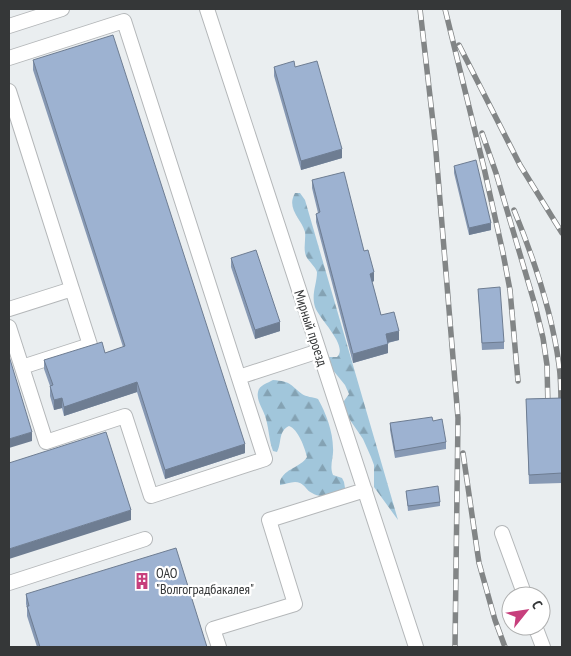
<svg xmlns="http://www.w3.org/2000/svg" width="571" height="656" font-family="'PT Sans Narrow',sans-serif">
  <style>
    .forest { fill: url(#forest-firs) }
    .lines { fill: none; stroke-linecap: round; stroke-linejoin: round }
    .minor-casing { stroke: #b4b7b9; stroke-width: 16 }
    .minor { stroke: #fff; stroke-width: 14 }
    .rail-casing { stroke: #828586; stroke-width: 5.5 }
    .rail { stroke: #fff; stroke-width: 4; stroke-dasharray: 11; stroke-linecap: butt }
    .wall { fill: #8799b4 }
    .shaded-wall { fill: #6e7d92 }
    .building { fill: #9db2d1; stroke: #6e7d92 }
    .labels { text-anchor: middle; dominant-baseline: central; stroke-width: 4.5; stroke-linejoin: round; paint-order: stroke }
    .street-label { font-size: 14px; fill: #353738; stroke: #fff }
    .poi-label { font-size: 14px; fill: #353738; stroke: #fff; text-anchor: start }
  </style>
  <defs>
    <pattern id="forest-firs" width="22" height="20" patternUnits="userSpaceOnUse" patternTransform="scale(1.25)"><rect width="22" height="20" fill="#a1c6db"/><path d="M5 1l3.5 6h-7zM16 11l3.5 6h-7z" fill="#84a2b3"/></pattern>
  </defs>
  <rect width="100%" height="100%" fill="#eaeef0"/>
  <path class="forest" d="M 295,193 L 300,193 L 305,200 L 398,520 L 374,487 L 374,465 L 371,457 L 363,439 L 348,417 L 343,405 L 344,401 L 349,394 L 345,385 L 332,369 L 328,357 L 337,357 C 349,346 319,319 315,307 C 311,294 317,284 317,272 C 315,266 309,262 306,256 C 303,248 306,240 305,232 C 301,218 286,209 295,193 Z
    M 273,380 C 292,382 288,383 302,394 C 306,397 313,397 318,399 C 326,413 333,432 333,448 C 334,457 329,466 333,475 L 342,478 L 344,482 L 345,488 C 338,495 320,499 312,493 C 307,491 305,485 300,483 C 294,480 287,484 280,485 L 280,481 C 285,468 300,468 307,457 C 305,448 298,429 289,426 C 278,431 282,443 277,452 L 273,451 C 269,440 269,430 266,419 C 264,410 256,401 258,392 C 259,385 268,383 273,380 Z"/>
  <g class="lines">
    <g class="minor-casing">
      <path id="minor" d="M 207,9 L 416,647
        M 9,26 L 62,9
        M 9,58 L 124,21 L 265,459 L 151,496 L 125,416 L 46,442 L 9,327
        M 9,91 L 72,289 L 9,309
        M 22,367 L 90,345 L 72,289
        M 239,377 L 319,351
        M 502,533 L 525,596
        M 9,583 L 145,539
        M 535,626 L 543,647
        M 219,647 L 213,629 L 295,604 L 269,520 L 365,490"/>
    </g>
    <use href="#minor" class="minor"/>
    <g class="rail-casing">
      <path id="rail" d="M 420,9 L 435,140 L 458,418 L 455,647
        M 445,9 L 484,168 L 503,253 L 510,290 L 518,381
        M 459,45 L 520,165 L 562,233
        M 482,133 L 496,173 L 535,305 L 543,338 L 547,365 L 548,408
        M 514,210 C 534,259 552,312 559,365 C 561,379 561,393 561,407
        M 463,453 L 479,563 L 495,620 L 505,647"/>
    </g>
    <use href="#rail" class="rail"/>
  </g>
  <path class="wall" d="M 33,60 L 245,453 L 165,479 L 137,392 L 64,416 L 62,408 L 54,410 L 50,396 L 50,386 L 44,369 L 44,360 L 105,353 L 123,347 L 33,70 Z
    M 274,67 L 295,67 L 342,158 L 301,170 L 274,76 Z
    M 454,166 L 491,230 L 469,235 L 454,173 Z
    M 312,180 L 364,251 L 374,281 L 372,282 L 381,315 L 399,340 L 388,343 L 388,353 L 353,363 L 316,222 L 316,214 L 318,213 L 312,188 Z
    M 231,258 L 280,331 L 255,339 L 231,267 Z
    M 478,289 L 504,342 L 504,349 L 482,350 Z
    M 562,398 L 562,483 L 529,484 L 526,399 Z
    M 433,421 L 446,442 L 446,449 L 395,458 L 390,430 L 390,423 Z
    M 406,491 L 440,502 L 440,506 L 408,511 Z
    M 26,594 L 207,647 L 37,647 L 27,616 L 27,608 L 26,604 Z"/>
  <path class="shaded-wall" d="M 342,149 L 342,158 L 301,170 L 301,161 Z
    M 491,223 L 491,230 L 469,235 L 469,228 Z
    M 374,272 L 374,281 L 370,283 L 370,274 Z
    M 280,322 L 280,331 L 255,339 L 255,330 Z
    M 399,331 L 399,340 L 386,343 L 386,334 Z
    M 388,344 L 388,353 L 353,363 L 353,354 Z
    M 137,382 L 137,392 L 64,416 L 64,407 Z
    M 62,398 L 62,408 L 54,410 L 54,400 Z
    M 32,432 L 32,441 L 9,448 L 9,439 Z
    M 245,444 L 245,453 L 165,479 L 165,470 Z
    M 131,510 L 131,520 L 9,559 L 9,549 Z"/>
  <path class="building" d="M 113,35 L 245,444 L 165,470 L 137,382 L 64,407 L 62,398 L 54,400 L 50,386 L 53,385 L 44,360 L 102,342 L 105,353 L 125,346 L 33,60 Z
    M 294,61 L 295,67 L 317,61 L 342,149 L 301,161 L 274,67 Z
    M 476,160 L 491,223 L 469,228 L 454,166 Z
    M 344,172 L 364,251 L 368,250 L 374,272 L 370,274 L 381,315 L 394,312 L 399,331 L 386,334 L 388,344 L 353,354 L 316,214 L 320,212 L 312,180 Z
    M 256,250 L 280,322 L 255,330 L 231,258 Z
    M 500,287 L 504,342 L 482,343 L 478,289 Z
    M 9,356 L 32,432 L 9,439 Z
    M 562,398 L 562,473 L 529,475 L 526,399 Z
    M 432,417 L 433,421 L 442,419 L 446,442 L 395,451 L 390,423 Z
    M 106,432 L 131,510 L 9,549 L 9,463 Z
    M 438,486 L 440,502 L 408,506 L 406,491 Z
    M 176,548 L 207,647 L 40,647 L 27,606 L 29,606 L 26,594 Z"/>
  <defs>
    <g id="building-bare" transform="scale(1.35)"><path d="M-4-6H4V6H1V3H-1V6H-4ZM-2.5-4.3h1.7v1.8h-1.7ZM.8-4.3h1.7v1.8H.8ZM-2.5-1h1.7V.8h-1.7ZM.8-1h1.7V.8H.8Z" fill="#c73f7c" stroke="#fff" stroke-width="2.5" paint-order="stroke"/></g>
  </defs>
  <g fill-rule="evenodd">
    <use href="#building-bare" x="142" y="581"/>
  </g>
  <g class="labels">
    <g class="street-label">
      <text transform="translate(311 328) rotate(72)">Мирный проезд</text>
    </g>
    <g class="poi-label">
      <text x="156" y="573">ОАО<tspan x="156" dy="16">"Волгоградбакалея"</tspan></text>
    </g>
  </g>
  <rect width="571" height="656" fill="none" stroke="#353738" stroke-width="20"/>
  <g transform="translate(526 611) rotate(60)"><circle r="24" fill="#ffffff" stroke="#aeafaf"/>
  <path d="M0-4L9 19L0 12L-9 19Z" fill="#c73f7c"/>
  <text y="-8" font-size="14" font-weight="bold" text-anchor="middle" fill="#353738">С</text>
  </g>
</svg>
